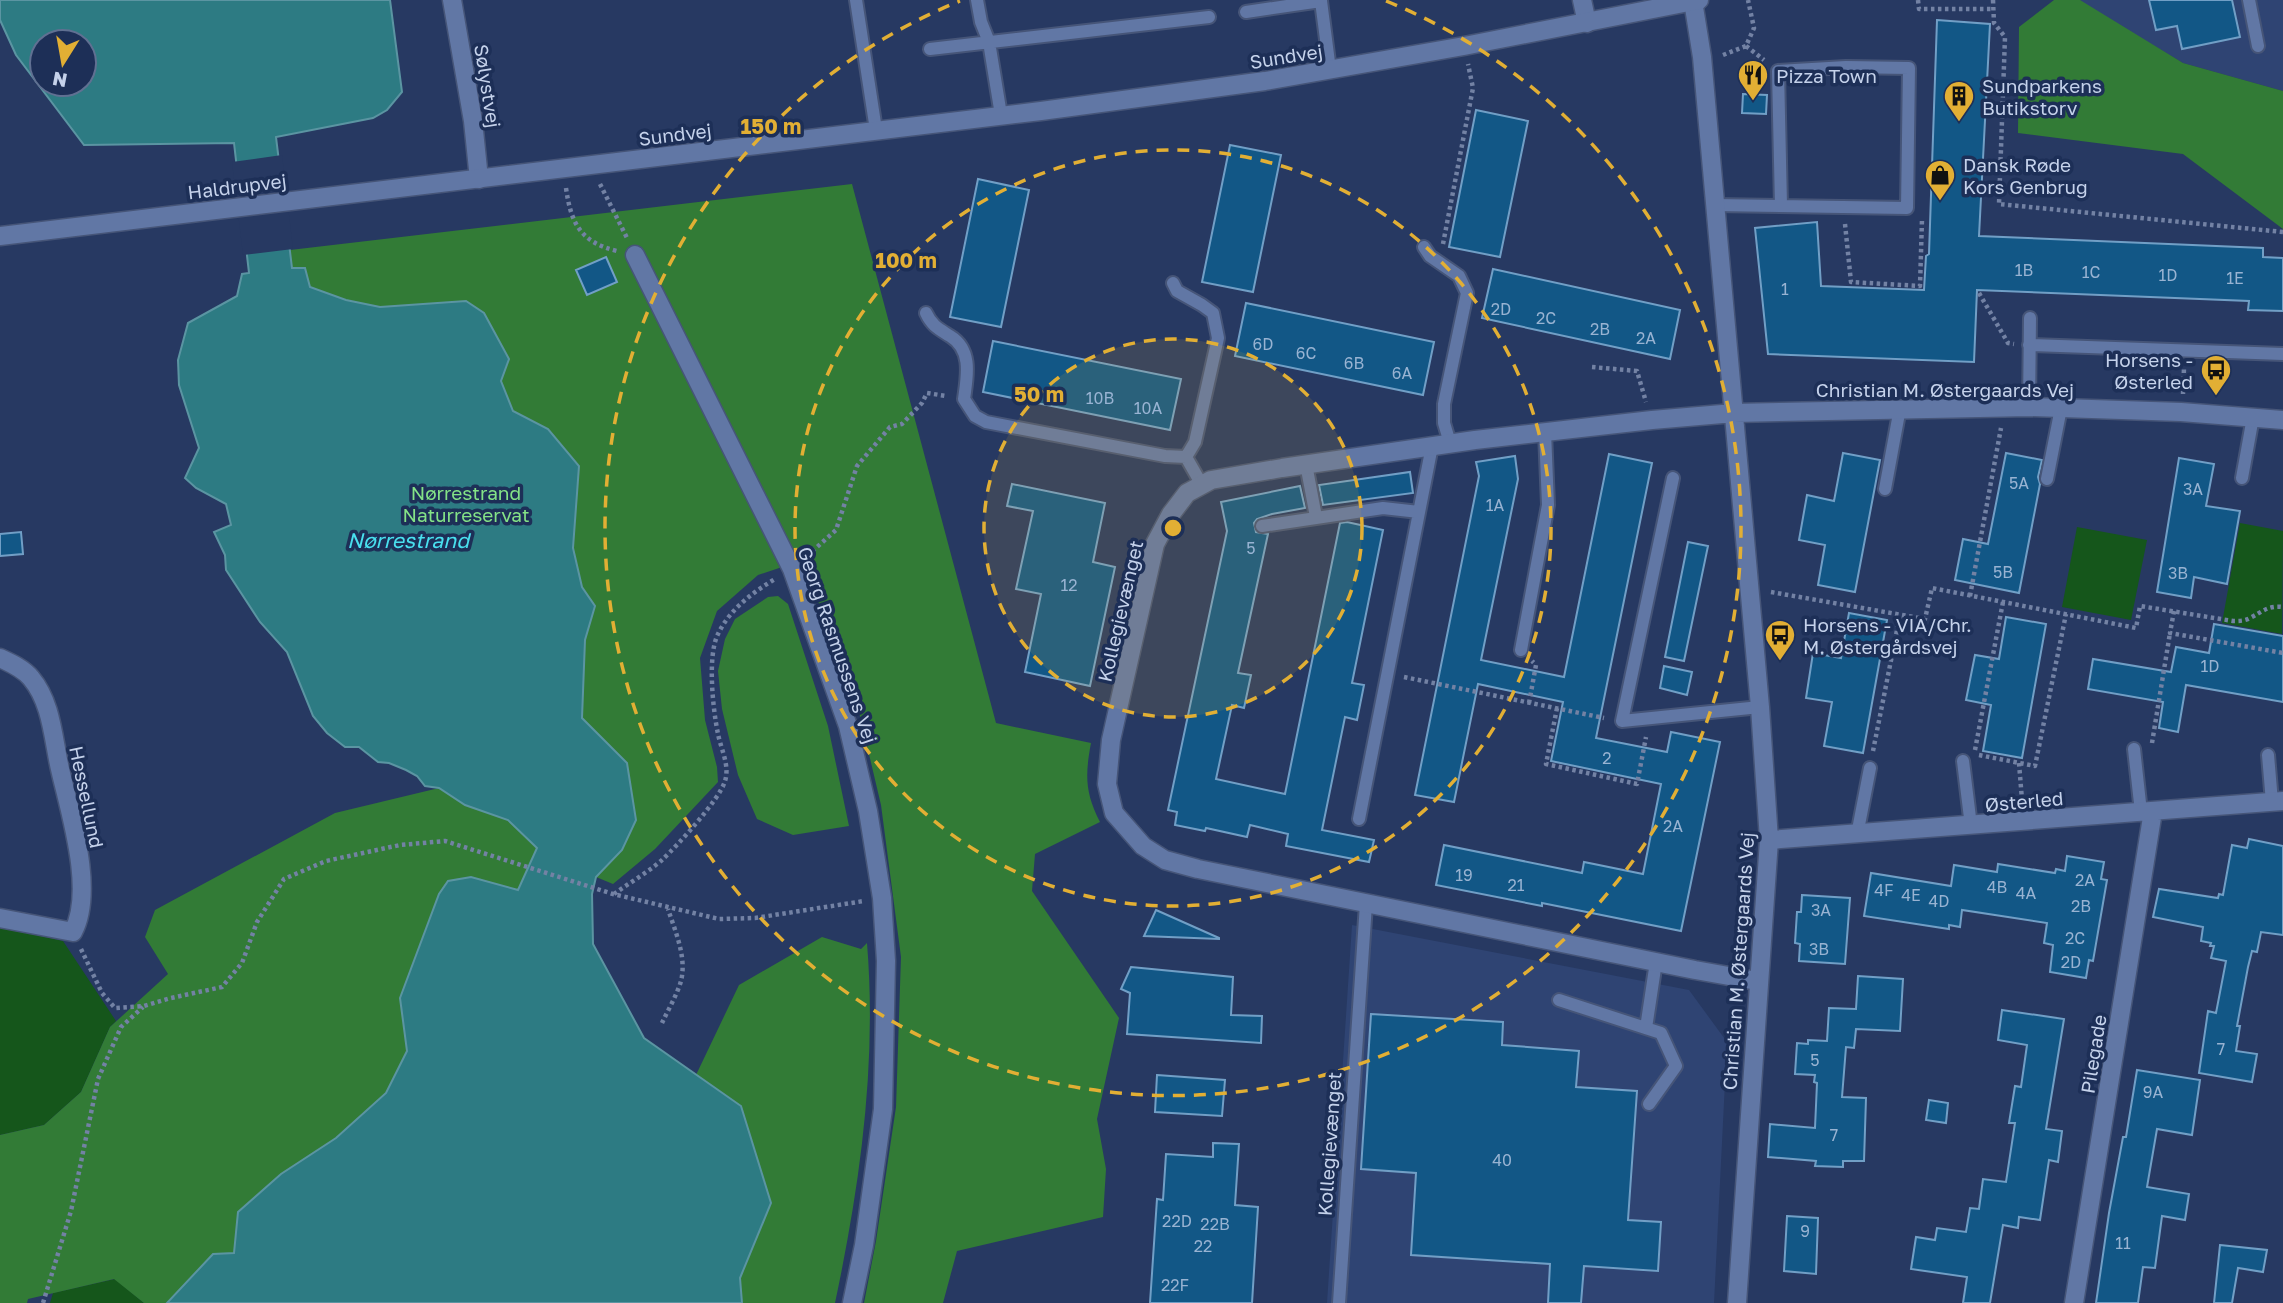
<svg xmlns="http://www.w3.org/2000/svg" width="2283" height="1303" font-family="'Golos Text',sans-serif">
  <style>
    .built { fill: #2f4473 }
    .green { fill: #15561b }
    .forest { fill: #327b36 }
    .water { fill: #2d7b83; stroke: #5b95a2; stroke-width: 2; fill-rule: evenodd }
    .pier { fill: #273962 }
    .building { fill: #125786; stroke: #719fc6; stroke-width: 2 }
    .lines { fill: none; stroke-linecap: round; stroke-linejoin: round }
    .service-casing { stroke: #465578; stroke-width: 16 }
    .minor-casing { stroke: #465578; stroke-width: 21 }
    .tertiary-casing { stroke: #465578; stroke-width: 21 }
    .secondary-casing { stroke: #465578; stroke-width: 21 }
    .path { stroke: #7382a4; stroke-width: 4.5; stroke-dasharray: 3.5 3.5; stroke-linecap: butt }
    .service { stroke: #6177a5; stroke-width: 12 }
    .minor { stroke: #6177a5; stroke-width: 18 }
    .tertiary { stroke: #6177a5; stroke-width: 18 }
    .secondary { stroke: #6177a5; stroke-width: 18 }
    .ring { fill: none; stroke: #e2af34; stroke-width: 3.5; stroke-dasharray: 12 9 }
    .labels { text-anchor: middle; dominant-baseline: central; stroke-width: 7; stroke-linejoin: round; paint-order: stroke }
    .number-label { font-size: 16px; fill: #98b3d2 }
    .street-label { font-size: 19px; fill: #c5d2eb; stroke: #1d2f57 }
    .poi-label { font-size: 19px; fill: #c5d2eb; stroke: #1d2f57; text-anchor: start }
    .park-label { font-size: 19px; fill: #84e387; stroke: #1d2f57 }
    .water-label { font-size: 21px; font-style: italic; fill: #49e0ef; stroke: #1d2f57 }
    .centre { fill: #e2af34; stroke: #1d2f57; stroke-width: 3.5 }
    .ring-label { font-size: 21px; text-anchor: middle; font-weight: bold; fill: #e2af34; stroke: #1d2f57; stroke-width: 7; stroke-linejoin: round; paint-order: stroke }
  </style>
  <rect width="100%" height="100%" fill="#273962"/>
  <path class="built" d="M 2077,0 L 2283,0 L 2283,91 L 2183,63 Z
    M 1352,925 L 1689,990 L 1727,1042 L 1714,1303 L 1327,1303 Z"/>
  <path class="green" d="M 2240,523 L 2283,531 L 2282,634 L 2222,623 Z
    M 2077,527 L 2147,540 L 2131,620 L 2062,607 Z
    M 0,927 L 63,941 L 116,1021 L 110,1027 L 81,1092 L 44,1125 L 0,1135 Z
    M 115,1279 L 144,1303 L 50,1303 L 53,1293 Z"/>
  <path class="forest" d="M 2054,0 L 2080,0 L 2183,63 L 2283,91 L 2283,229 L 2183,154 L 2018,133 L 2019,27 Z
    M 852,184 L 996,723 L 1091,743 C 1085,775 1085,793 1100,822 L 1035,854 L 1032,891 L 1119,1018 L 1097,1119 L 1106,1169 L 1103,1217 L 957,1251 L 943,1303 L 864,1303 L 876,1241 L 896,1107 L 901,957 L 881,805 L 860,716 L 803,560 L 758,575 L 717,611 L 700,658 L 705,720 L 717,767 L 718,782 L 655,849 L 613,884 L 596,877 L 622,850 L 627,763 L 582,718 L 585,640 L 595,606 L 582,587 L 573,548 L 579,466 L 548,429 L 513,411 L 466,301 L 380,307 L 346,300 L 310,287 L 292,269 L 290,250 Z
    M 778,596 L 788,604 L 828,726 L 849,826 L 793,835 L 757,819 L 738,775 L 722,709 L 718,671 L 725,639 L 735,619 L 768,597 Z
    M 439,788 L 465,805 L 508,820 L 537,848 L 518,890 L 471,877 L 448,882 L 439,895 L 400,998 L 407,1051 L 386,1093 L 336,1138 L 281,1174 L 238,1212 L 234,1253 L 213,1254 L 167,1303 L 144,1303 L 114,1279 L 28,1299 L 27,1303 L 0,1303 L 0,1135 L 44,1125 L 81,1092 L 110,1027 L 168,974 L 145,937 L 155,910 L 335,813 Z
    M 822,937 L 861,949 L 867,943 C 877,1064 860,1185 835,1303 L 742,1303 L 740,1278 L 771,1203 L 741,1106 L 696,1075 L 739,985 Z"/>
  <path class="water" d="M 0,0 L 390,0 L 402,92 L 387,110 L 373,118 L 276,137 L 292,268 L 305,268 L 310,287 L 346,300 L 380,307 L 466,301 L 484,313 L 509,359 L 501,381 L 513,411 L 548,429 L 579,466 L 573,548 L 582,587 L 595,606 L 585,640 L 582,718 L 627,763 L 636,820 L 622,850 L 596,877 L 592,894 L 593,944 L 644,1038 L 741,1106 L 771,1203 L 740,1278 L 742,1303 L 167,1303 L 213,1254 L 234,1253 L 238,1212 L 281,1174 L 336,1138 L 386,1093 L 407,1051 L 400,998 L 439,894 L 448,881 L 471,877 L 518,890 L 537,848 L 508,820 L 465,805 L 439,788 L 425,786 L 417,776 L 406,770 L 389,763 L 378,762 L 359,747 L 345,747 L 327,733 L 313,716 L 287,652 L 260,622 L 226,570 L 225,555 L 214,532 L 231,525 L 226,504 L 196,488 L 185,478 L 199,448 L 179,385 L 178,360 L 188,323 L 237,296 L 242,274 L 249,273 L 234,143 L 84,145 L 16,55 L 0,20 ZM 42,42 L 84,42 L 84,84 L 42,84 Z"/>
  <path class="pier" d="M 282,155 L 293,249 L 243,255 L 232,162 Z"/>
  <path class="building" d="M 2149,0 L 2232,0 L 2240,37 L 2182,49 L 2177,26 L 2156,30 Z
    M 1937,20 L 1990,24 L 1979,236 L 2263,248 L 2263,257 L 2283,258 L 2283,311 L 2248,310 L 2249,301 L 1977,290 L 1974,362 L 1768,354 L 1755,228 L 1817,222 L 1821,286 L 1924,290 L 1926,256 L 1929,254 Z
    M 1743,94 L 1767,95 L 1766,114 L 1742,113 Z
    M 1476,110 L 1528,121 L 1500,257 L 1449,247 Z
    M 1230,145 L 1281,155 L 1253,292 L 1202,282 Z
    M 978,179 L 1029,190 L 1001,327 L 950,317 Z
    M 606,257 L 617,282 L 587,295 L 576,270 Z
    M 1493,269 L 1680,310 L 1670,359 L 1482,318 Z
    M 1246,303 L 1434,342 L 1423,395 L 1235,356 Z
    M 993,341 L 1181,379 L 1170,430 L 983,392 Z
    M 1843,453 L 1880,460 L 1855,592 L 1818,585 L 1825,545 L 1799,540 L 1807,495 L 1834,501 Z
    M 2006,453 L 2042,460 L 2038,477 L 2040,484 L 2019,593 L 1955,580 L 1963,539 L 1988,544 Z
    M 1609,454 L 1652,463 L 1596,738 L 1667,752 L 1671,732 L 1720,742 L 1681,931 L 1542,903 L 1542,906 L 1436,885 L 1444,845 L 1582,873 L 1584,862 L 1643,874 L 1661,784 L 1551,761 L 1563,702 L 1478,684 L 1454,802 L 1415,795 L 1479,476 L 1476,462 L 1515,456 L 1518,479 L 1481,660 L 1564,677 Z
    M 2179,458 L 2214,464 L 2206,506 L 2240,511 L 2227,584 L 2194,577 L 2191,598 L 2157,592 Z
    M 1410,472 L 1413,493 L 1323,505 L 1319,485 Z
    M 1012,484 L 1105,503 L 1093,562 L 1115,567 L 1090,686 L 1025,672 L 1041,594 L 1016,589 L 1033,511 L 1007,506 Z
    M 1300,486 L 1305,508 L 1272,514 L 1257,519 L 1254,523 L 1256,532 L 1268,534 L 1238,673 L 1251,675 L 1244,708 L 1232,705 L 1216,779 L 1285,794 L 1340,523 L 1347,522 L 1383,530 L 1352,683 L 1364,685 L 1357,720 L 1345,717 L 1322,830 L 1374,840 L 1369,862 L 1286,846 L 1288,834 L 1250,825 L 1247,837 L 1206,828 L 1205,831 L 1175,825 L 1177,812 L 1168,810 L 1227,531 L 1221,502 Z
    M 21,532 L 23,554 L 0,556 L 0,534 Z
    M 1688,542 L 1708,546 L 1684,661 L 1665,657 Z
    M 1849,613 L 1887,620 L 1863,753 L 1824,746 L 1832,702 L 1806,698 L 1813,653 L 1841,658 Z
    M 2006,617 L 2046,624 L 2022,758 L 1983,751 L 1991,705 L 1966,700 L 1975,655 L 1999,659 Z
    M 2214,624 L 2283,636 L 2283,702 L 2186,685 L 2178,732 L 2159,728 L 2163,702 L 2088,689 L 2093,659 L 2171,672 L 2176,647 L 2209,653 Z
    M 1664,666 L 1692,672 L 1687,695 L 1660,688 Z
    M 2249,839 L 2283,846 L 2283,935 L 2261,932 L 2257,952 L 2252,951 L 2248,967 L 2237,1026 L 2240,1026 L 2236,1051 L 2257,1054 L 2252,1082 L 2199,1073 L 2208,1011 L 2216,1013 L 2226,961 L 2211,958 L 2214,946 L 2210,946 L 2211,943 L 2201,941 L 2203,927 L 2153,917 L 2159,889 L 2218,898 L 2219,894 L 2223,895 L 2232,845 L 2247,848 Z
    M 2067,856 L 2104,862 L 2101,879 L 2107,880 L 2093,961 L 2089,960 L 2086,978 L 2050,972 L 2053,945 L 2044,943 L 2047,923 L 1962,910 L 1960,927 L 1949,925 L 1949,929 L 1864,916 L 1871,873 L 1951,886 L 1954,865 L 1997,872 L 1998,864 L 2055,873 L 2056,869 L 2065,871 Z
    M 1802,895 L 1850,898 L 1845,964 L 1799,961 L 1800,944 L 1795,943 L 1797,912 L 1801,912 Z
    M 1156,910 L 1219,938 L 1219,939 L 1144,936 Z
    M 1131,967 L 1233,977 L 1231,1015 L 1262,1016 L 1261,1043 L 1127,1034 L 1130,993 L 1121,989 Z
    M 1858,976 L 1903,979 L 1900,1031 L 1856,1029 L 1854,1048 L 1846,1047 L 1842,1097 L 1866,1098 L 1864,1161 L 1843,1161 L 1843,1167 L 1815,1166 L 1816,1161 L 1768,1157 L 1770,1124 L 1815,1128 L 1817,1083 L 1814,1082 L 1815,1075 L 1795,1074 L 1797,1043 L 1808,1044 L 1808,1040 L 1827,1041 L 1829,1008 L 1856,1009 Z
    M 2002,1010 L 2064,1019 L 2046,1129 L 2062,1131 L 2058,1162 L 2049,1160 L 2040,1220 L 2019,1217 L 2018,1228 L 2003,1225 L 1990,1303 L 1963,1303 L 1967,1277 L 1911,1269 L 1916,1237 L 1935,1240 L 1937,1228 L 1966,1232 L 1970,1208 L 1979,1209 L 1983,1179 L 2006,1182 L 2015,1123 L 2009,1123 L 2015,1086 L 2021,1087 L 2027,1045 L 1998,1040 Z
    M 1371,1014 L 1503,1022 L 1502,1045 L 1579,1051 L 1576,1087 L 1637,1091 L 1628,1220 L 1661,1222 L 1658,1271 L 1584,1266 L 1581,1303 L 1548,1303 L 1550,1264 L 1411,1255 L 1416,1173 L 1361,1169 Z
    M 2137,1070 L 2200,1080 L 2192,1135 L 2157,1129 L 2147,1187 L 2189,1194 L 2185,1220 L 2162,1216 L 2155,1268 L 2143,1267 L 2138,1303 L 2096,1303 L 2109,1213 L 2123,1137 L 2126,1137 Z
    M 1157,1075 L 1225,1080 L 1222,1116 L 1155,1112 Z
    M 1929,1100 L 1948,1103 L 1946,1123 L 1926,1120 Z
    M 1213,1143 L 1239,1144 L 1235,1205 L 1258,1207 L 1252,1303 L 1150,1303 L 1157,1199 L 1163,1200 L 1166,1154 L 1213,1157 Z
    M 1787,1216 L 1818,1218 L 1816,1274 L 1784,1271 Z
    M 2220,1245 L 2267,1250 L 2263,1272 L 2238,1268 L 2232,1303 L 2214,1303 Z"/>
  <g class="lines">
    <g class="service-casing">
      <path id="service" d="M 856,0 L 876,130
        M 977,0 L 981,22 L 989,42 L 1001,115
        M 2249,0 L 2258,46
        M 1246,12 L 1321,1 L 1330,70
        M 930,49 L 1209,17
        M 1714,205 L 1907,208 L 1909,68 L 1846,67 L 1778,71 L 1781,206
        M 1424,247 L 1430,256 L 1459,276 L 1467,293 L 1444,404 L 1444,423 L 1450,443
        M 1173,283 L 1177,291 L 1202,305 L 1213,313 L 1218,338 L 1195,442 L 1186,457
        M 926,313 C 932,326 939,329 950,336 C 973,350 967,377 964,399 L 975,416 L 986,422 L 1165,456 L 1186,457
        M 2029,345 L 2283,354
        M 2029,407 L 2030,318
        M 1186,457 L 1202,485
        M 1306,464 L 1316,517
        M 1673,478 L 1622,721 L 1760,707
        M 2242,478 L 2253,417
        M 2047,479 L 2061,408
        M 1885,489 L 1900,408
        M 1262,526 L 1383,508 L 1419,512
        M 1521,650 L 1548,505 L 1545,432
        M 2134,749 L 2141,812
        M 2268,755 L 2272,802
        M 1963,761 L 1971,826
        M 1359,819 L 1432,446
        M 1857,835 L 1870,768
        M 1559,1000 L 1661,1033 L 1676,1066 L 1649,1104
        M 1646,1028 L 1656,962
        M 1339,1303 L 1366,904"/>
    </g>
    <g class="minor-casing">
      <path id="minor" d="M 1582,0 L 1587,23
        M 1693,1 L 1702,57 L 1760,707 L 1769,840 L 1737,1303
        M 635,255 L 792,569 L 848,726 L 868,811 L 882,898 L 886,961 L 883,1109 L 864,1245 L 852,1303
        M 0,658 C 11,663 24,669 31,678 C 52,703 53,739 60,769 C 70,813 95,891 73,932 L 0,918
        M 1769,840 L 2283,801
        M 1757,981 L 1695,970 L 1198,869 L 1165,860 L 1143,846 L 1114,813 L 1107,784 L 1111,740 L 1155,544 L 1171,514 L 1187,493 L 1211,480 L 1282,468 L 1475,440 L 1652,420 L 1734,413 L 2029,407 L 2181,412 L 2283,420
        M 2074,1303 L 2153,811"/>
    </g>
    <g class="tertiary-casing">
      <path id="tertiary" d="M 452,0 L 473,121 L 479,179"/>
    </g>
    <g class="secondary-casing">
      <path id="secondary" d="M 0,236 L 1041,111 L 1265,81 L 1464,46 L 1699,0"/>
    </g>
    <path class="path" d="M 1918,0 L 1919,9 L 1994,9
      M 1993,0 L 1994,23 L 2005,37 L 1999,204 L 2283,232
      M 1746,46 L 1764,60
      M 1723,55 L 1746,46 L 1754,28 L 1748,0
      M 600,184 L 627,238
      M 566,188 C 571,223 580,242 617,251
      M 1845,224 L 1851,282 L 1920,286 L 1922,219
      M 1443,244 L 1473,88 L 1468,64
      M 1979,293 L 2008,343 L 2014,344
      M 1592,367 L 1637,371 L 1646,402
      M 2183,394 L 2184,368
      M 807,556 L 836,530 L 857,466 L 890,427 L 902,424 L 922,403 L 927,393 L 946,396
      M 1771,592 L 1925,619 L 1932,588 L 2136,628 L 2140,606 L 2233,621 C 2239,621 2245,621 2250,618 C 2262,612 2268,605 2283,607
      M 1970,596 L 2001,428
      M 2174,611 L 2170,633 L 2283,653
      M 1404,677 L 1604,718
      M 1529,703 L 1536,665 L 1532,661
      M 1557,708 L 1546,764 L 1637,784 L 1646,737
      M 2152,743 L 2170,633
      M 1975,750 L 2003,602
      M 1873,751 L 1900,615
      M 1979,755 L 2035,766 L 2066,614
      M 2019,763 L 2022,800
      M 614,894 C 629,883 647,873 662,860 C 677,846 720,799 725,781 C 730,766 721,749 718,734 C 713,710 707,656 718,634 C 730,609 752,593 775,579
      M 81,949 L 102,993 L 115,1008 L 144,1006 L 171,998 L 222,987 L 242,963 L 257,922 L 284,879 L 326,861 L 400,845 L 445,841 L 613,894 L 719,919 L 755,918 L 864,901
      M 662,1023 C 668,1010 677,995 681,981 C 687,957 675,931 668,909
      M 43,1303 L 71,1211 L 98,1079 L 121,1027 L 143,1007"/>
    <use href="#service" class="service"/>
    <use href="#minor" class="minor"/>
    <use href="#tertiary" class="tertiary"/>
    <use href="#secondary" class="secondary"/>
  </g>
  <circle cx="1173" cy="528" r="189" fill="#e2af34" fill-opacity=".12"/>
  <g class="ring">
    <circle cx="1173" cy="528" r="189"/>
    <circle cx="1173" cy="528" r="378"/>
    <path d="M1386 1A568 568 0 1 1 960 1"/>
  </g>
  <defs>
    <g id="restaurant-pin" transform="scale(1.575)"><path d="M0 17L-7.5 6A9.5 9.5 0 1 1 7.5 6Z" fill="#e2af34" stroke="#1d2f57"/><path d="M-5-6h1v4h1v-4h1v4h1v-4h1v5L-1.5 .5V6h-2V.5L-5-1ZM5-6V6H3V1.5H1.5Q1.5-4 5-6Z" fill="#111"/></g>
    <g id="building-pin" transform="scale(1.575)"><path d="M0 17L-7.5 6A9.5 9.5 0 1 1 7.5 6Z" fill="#e2af34" stroke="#1d2f57"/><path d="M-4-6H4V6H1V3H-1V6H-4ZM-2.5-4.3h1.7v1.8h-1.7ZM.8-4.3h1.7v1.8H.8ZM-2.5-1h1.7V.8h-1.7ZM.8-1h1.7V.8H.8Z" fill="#111"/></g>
    <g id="shop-pin" transform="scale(1.575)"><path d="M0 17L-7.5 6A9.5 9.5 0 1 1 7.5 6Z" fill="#e2af34" stroke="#1d2f57"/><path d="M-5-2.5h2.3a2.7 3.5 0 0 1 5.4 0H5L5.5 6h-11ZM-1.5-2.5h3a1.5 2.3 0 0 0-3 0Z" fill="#111"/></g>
    <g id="bus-pin" transform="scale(1.575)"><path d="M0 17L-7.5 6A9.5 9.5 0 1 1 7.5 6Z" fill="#e2af34" stroke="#1d2f57"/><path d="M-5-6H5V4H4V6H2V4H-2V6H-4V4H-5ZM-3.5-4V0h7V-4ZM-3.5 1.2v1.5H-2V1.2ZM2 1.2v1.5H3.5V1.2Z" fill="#111"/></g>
  </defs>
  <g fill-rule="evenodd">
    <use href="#restaurant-pin" x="1753" y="75"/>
    <use href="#building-pin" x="1959" y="96"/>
    <use href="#shop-pin" x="1940" y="175"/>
    <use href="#bus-pin" x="2216" y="370"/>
    <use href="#bus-pin" x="1780" y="635"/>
  </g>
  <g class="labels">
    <g class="number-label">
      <text x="2024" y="270">1B</text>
      <text x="2091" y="272">1C</text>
      <text x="2168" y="275">1D</text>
      <text x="2235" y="278">1E</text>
      <text x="1785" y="289">1</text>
      <text x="1501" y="309">2D</text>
      <text x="1546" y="318">2C</text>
      <text x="1600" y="329">2B</text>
      <text x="1646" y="338">2A</text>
      <text x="1263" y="344">6D</text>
      <text x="1306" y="353">6C</text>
      <text x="1354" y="363">6B</text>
      <text x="1402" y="373">6A</text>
      <text x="1100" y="398">10B</text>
      <text x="1148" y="408">10A</text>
      <text x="2019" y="483">5A</text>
      <text x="2193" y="489">3A</text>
      <text x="1495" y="505">1A</text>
      <text x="1251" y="548">5</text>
      <text x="2003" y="572">5B</text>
      <text x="2178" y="573">3B</text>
      <text x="1069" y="585">12</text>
      <text x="2210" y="666">1D</text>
      <text x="1607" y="758">2</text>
      <text x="1673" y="826">2A</text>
      <text x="1464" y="875">19</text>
      <text x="2085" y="880">2A</text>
      <text x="1516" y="885">21</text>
      <text x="1997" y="887">4B</text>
      <text x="1884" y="890">4F</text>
      <text x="2026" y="893">4A</text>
      <text x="1911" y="895">4E</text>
      <text x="1939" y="901">4D</text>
      <text x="2081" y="906">2B</text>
      <text x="1821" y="910">3A</text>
      <text x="2075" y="938">2C</text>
      <text x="1819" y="949">3B</text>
      <text x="2071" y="962">2D</text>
      <text x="2221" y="1049">7</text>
      <text x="1815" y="1060">5</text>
      <text x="2153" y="1092">9A</text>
      <text x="1834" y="1135">7</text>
      <text x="1502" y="1160">40</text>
      <text x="1177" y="1221">22D</text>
      <text x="1215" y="1224">22B</text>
      <text x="1805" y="1231">9</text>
      <text x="2123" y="1243">11</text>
      <text x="1203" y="1246">22</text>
      <text x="1175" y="1285">22F</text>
    </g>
    <g class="street-label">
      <text transform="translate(1286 56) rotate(-9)">Sundvej</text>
      <text transform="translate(488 86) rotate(81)">Sølystvej</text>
      <text transform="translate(675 134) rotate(-7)">Sundvej</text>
      <text transform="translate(237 186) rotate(-7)">Haldrupvej</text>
      <text x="1945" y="389">Christian M. Østergaards Vej</text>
      <text transform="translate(1120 611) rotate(-77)">Kollegievænget</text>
      <text transform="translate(838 645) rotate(71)">Georg Rasmussens Vej</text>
      <text transform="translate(87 797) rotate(78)">Hessellund</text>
      <text transform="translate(2024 801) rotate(-5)">Østerled</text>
      <text transform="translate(1738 961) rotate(-86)">Christian M. Østergaards Vej</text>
      <text transform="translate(2093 1054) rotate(-81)">Pilegade</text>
      <text transform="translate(1329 1144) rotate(-86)">Kollegievænget</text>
    </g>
    <g class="poi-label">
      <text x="1776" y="75">Pizza Town</text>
      <text x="1982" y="85">Sundparkens<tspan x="1982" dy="22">Butikstorv</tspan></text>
      <text x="1963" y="164">Dansk Røde<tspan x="1963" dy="22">Kors Genbrug</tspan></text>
      <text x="2193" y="359" text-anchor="end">Horsens -<tspan x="2193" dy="22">Østerled</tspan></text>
      <text x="1803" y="624">Horsens - VIA/Chr.<tspan x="1803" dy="22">M. Østergårdsvej</tspan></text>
    </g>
    <g class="park-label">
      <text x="466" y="492">Nørrestrand<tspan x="466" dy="22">Naturreservat</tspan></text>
    </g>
    <g class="water-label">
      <text x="408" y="540">Nørrestrand</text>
    </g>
  </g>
  <circle cx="1173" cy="528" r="10" class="centre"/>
  <g class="ring-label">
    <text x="771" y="134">150 m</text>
    <text x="906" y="268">100 m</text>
    <text x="1039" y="402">50 m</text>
  </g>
  <g transform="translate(63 63) rotate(191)"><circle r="33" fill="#1d2f57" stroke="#607092" stroke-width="2"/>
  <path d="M0-5L12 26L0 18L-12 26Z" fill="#e2af34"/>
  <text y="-10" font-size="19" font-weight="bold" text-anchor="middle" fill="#c5d2eb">N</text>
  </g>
</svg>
